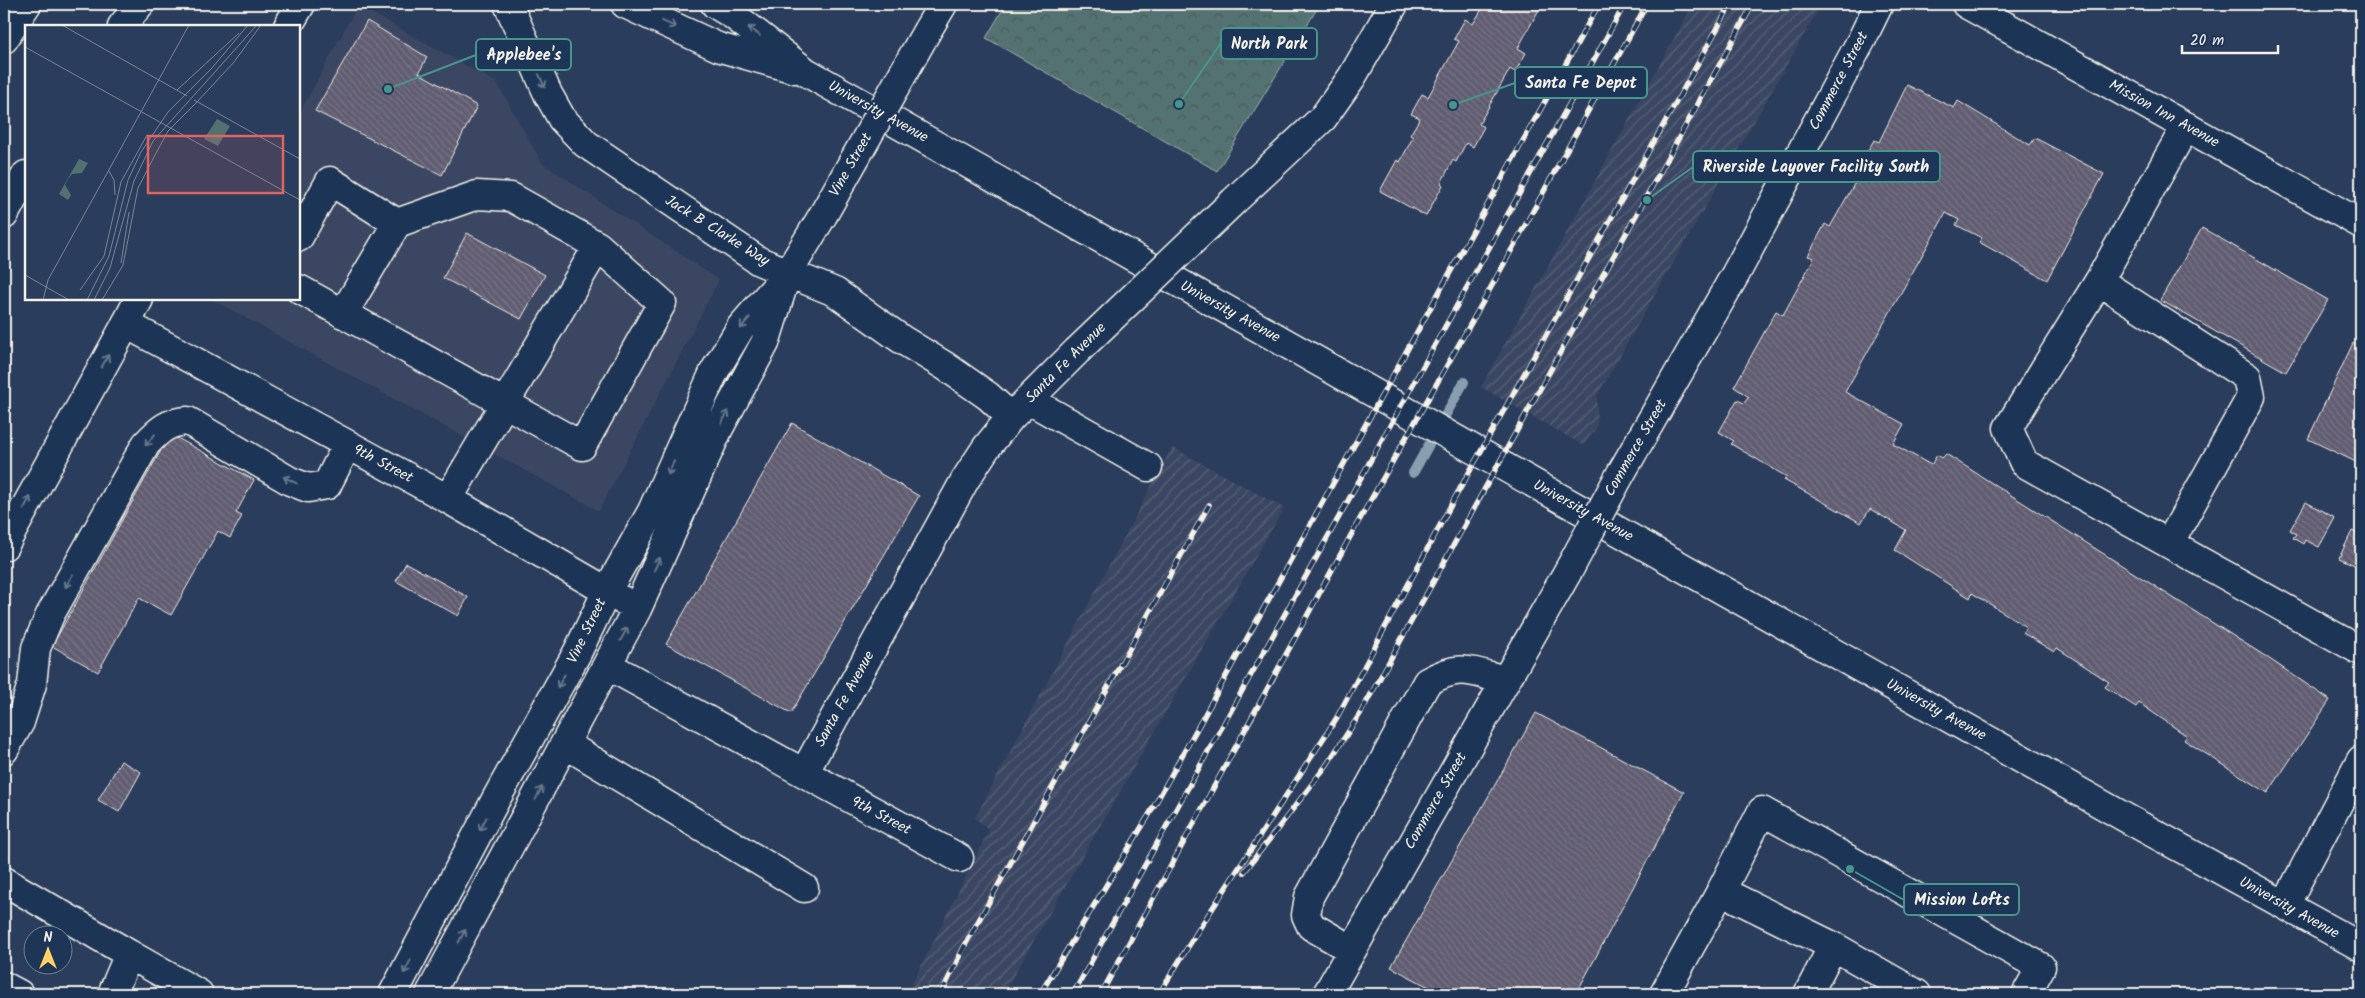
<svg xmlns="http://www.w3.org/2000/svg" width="2365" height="998" font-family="Kalam,sans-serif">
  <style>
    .built { fill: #3b4662 }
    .industrial { fill: url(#industrial-furrows) }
    .forest { fill: url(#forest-crowns); stroke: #a3b2ac }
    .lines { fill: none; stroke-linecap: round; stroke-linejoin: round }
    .stream { stroke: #879fae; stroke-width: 10 }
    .building { fill: url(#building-back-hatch); stroke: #f4f1e8 }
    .minor-casing { stroke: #f4f1e8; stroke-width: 31 }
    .major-casing { stroke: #f4f1e8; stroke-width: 31 }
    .highway-casing { stroke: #f4f1e8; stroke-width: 31 }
    .minor { stroke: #1d3557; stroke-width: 28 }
    .major { stroke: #1d3557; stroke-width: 28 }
    .highway { stroke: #1d3557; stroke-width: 28 }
    .rail-casing { stroke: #f4f1e8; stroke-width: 5.5 }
    .rail { stroke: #1d3557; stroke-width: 4; stroke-dasharray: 11; stroke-linecap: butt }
    .minor-bridge-casing { stroke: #f4f1e8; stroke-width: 31; stroke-linecap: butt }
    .minor-bridge { stroke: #1d3557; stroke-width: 28 }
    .oneway { stroke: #68778a }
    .labels { text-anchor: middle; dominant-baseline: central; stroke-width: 5; stroke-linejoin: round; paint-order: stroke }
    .street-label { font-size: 15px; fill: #f4f1e8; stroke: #1d3557 }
    .inset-road { fill: none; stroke: #7b8594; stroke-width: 1 }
    .view { fill: #df6462; fill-opacity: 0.15; stroke: #df6462; stroke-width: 2.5 }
    .inset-edge { fill: none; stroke: #f4f1e8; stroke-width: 2.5 }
    .leader { fill: none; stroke: #48958c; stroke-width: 2 }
    .callout-dot { fill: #48958c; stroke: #1d3557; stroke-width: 2 }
    .callout { fill: #1d3557; stroke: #48958c; stroke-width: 2 }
    .callout-label { font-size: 16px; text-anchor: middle; font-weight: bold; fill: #f4f1e8 }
  </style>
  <defs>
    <pattern id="industrial-furrows" width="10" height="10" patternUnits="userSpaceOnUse" patternTransform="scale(1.25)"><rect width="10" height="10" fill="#3b4662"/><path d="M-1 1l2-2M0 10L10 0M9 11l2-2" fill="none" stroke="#586178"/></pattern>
    <pattern id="forest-crowns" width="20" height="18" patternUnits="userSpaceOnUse" patternTransform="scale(1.25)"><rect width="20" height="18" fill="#527271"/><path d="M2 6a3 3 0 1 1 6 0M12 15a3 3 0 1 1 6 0" fill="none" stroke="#4d5b59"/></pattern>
    <pattern id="building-back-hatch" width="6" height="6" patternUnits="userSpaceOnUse" patternTransform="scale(1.25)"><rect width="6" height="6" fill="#615c71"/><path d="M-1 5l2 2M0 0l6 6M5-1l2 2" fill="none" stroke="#787485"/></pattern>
  </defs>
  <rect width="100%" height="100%" fill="#2b3d5c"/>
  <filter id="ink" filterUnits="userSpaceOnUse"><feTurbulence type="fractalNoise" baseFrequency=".02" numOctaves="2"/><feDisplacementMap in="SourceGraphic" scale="10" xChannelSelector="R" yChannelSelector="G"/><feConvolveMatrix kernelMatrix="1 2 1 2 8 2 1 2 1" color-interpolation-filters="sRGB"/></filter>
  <g filter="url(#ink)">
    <path class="built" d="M 358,5 L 497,83 L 542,163 L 719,280 L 599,511 L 211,299 L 299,299 L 299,114 Z"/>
    <path class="industrial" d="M 1693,4 L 1803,4 L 1817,12 L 1597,396 L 1597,426 L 1584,446 L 1481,387 Z
      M 1172,447 L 1284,508 L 1003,994 L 907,994 L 989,830 L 975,818 Z"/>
    <path class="forest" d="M 1006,4 L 1320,4 L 1217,171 L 986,38 Z"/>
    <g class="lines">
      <path class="stream" d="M 1413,473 L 1464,382"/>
    </g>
    <path class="building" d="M 1485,4 L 1542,4 L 1518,48 L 1526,53 L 1515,72 L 1510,69 L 1479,124 L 1484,127 L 1473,147 L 1466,143 L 1456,162 L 1453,160 L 1441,183 L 1443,185 L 1426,216 L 1380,191 L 1397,160 L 1400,162 L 1413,137 L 1410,135 L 1420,118 L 1411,114 L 1422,94 L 1428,97 L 1459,41 L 1454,39 L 1465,19 L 1473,24 Z
      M 367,21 L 427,57 L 419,73 L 477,106 L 442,175 L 315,111 Z
      M 1907,85 L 1954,108 L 1958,101 L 2030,145 L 2035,138 L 2104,174 L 2047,280 L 1979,242 L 1982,238 L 1956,225 L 1959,220 L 1946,213 L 1845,392 L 1904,424 L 1893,444 L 1931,465 L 1937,455 L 1942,458 L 1946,454 L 2265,656 L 2330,700 L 2268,793 L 2184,740 L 2187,736 L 2139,703 L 2136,707 L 2105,687 L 2109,682 L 2057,648 L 2054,652 L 2023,633 L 2027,627 L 1972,593 L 1970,598 L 1895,550 L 1906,530 L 1870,509 L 1861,523 L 1784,480 L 1787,477 L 1731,444 L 1734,441 L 1719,432 L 1737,400 L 1744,403 L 1749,397 L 1734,387 L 1776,311 L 1783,315 L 1814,258 L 1808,256 L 1825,224 L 1830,227 L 1861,172 L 1856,171 L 1874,140 L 1879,142 Z
      M 2202,228 L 2328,300 L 2286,372 L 2160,300 Z
      M 467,233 L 545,275 L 521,319 L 443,278 Z
      M 2353,343 L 2361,347 L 2361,450 L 2356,462 L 2308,439 Z
      M 792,423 L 919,496 L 791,713 L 666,644 Z
      M 170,434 L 254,480 L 236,513 L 242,516 L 230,538 L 218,531 L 171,615 L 139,598 L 98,672 L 52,646 Z
      M 2306,502 L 2335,518 L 2319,547 L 2305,540 L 2303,544 L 2293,538 L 2296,534 L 2290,530 Z
      M 2352,531 L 2361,535 L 2361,568 L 2339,558 Z
      M 406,563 L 468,597 L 458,616 L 396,581 Z
      M 1536,713 L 1684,792 L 1576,994 L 1442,994 L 1391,967 Z
      M 121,761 L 141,772 L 119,812 L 98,800 Z"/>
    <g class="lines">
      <g class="minor-casing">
        <path id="minor" d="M 508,4 L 548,94 L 562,119 L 586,144 L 759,261 L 835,292 L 901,339 L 945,366 L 988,396 L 1011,417
          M 927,31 L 943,4
          M 2186,126 L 2099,281 L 2008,428 L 2024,463 L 2361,651
          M 1234,201 L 1323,118 L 1352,77 L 1394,4
          M 299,237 L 330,181 L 397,223 L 477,195 L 511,197 L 598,246 L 662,303 L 582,446 L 299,289
          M 2099,281 L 2247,377 L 2251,397 L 2169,544
          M 343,314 L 397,223
          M 126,324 L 448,499 L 622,600
          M 1029,400 L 1148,467
          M 1620,475 L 1735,275 L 1862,39 L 1879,4
          M 448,499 L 598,246
          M 607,665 L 959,858
          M 565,744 L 804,888
          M 4,750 L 20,722 L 32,684 L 36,648 L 50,615 L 146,444 C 160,429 168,422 188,421 L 290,481 L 308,488 L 327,485 L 347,445
          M 804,773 L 965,480 L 986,448 L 1011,417 L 1077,351
          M 4,881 L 129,954 L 112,994
          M 1721,891 L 1762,811 L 2041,967 L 2026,994
          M 2285,905 L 2361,760
          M 1833,946 L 1917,994
          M 1352,950 L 1311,926 L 1306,915 L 1309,897 L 1427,682 C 1460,663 1470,671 1505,680
          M 129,954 L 199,994
          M 4,986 L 19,994
          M 393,994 L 496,799 L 577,653 L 607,591 L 652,511 L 714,372 L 741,327 L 788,273 L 823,215
          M 430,994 L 637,609 L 719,428 L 765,343 L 783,286
          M 1327,994 L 1571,566
          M 1664,994 L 1721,891 L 1833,946 L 1808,994"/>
      </g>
      <g class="major-casing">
        <path id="major" d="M 625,4 L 718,47 L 795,69
          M 715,4 L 733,15 L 806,72 L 2126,818 L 2361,947
          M 1966,4 L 2361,224
          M 288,26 L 301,4
          M 126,324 L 139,299"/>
      </g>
      <g class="highway-casing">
        <path id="highway" d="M 122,26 L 140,4
          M 4,39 L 27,4
          M 4,215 L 26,175
          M 4,546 L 126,324"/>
      </g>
      <use href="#minor" class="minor"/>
      <use href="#major" class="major"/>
      <use href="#highway" class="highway"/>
      <g class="rail-casing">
        <path id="rail" d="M 1244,872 L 1326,766 L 1360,714 L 1753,4
          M 941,994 L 964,947 L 1209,505
          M 1040,994 L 1149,815 L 1599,4
          M 1073,994 L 1625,4
          M 1101,994 L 1356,526 L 1484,300 L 1647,4
          M 1159,994 L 1199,929 L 1336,719 L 1452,503 L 1731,4"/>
      </g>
      <use href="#rail" class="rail"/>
      <g class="minor-bridge-casing">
        <path id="minor-bridge" d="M 823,215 L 927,31
          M 1077,351 L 1234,201
          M 1571,566 L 1620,475"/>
      </g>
      <use href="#minor-bridge" class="minor-bridge"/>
    </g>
    <defs><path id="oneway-shaft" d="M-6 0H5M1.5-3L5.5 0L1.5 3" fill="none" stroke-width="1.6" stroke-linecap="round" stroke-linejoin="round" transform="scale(1.25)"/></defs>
    <g class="oneway">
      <use href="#oneway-shaft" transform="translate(669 24) rotate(25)"/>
      <use href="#oneway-shaft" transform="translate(754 31) rotate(-142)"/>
      <use href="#oneway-shaft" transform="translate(542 81) rotate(66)"/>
      <use href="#oneway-shaft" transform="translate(745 323) rotate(129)"/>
      <use href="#oneway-shaft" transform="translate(105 361) rotate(-61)"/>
      <use href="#oneway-shaft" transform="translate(725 417) rotate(-62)"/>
      <use href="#oneway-shaft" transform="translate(150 440) rotate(131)"/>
      <use href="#oneway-shaft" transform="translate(671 468) rotate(114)"/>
      <use href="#oneway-shaft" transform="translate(290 480) rotate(-153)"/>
      <use href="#oneway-shaft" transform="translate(27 503) rotate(-61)"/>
      <use href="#oneway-shaft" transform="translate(657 564) rotate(-66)"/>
      <use href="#oneway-shaft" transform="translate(69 581) rotate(119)"/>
      <use href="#oneway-shaft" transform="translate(624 634) rotate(-62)"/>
      <use href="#oneway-shaft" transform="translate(561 681) rotate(119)"/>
      <use href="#oneway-shaft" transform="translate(539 793) rotate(-62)"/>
      <use href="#oneway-shaft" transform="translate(483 824) rotate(118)"/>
      <use href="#oneway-shaft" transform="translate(462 936) rotate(-62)"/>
      <use href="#oneway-shaft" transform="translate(407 967) rotate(118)"/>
    </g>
  </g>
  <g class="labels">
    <g class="street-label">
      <text transform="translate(1839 81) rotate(-62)">Commerce Street</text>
      <text transform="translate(878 112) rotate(29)">University Avenue</text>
      <text transform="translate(2164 114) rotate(29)">Mission Inn Avenue</text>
      <text transform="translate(851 165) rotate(-60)">Vine Street</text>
      <text transform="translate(717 231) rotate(32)">Jack B Clarke Way</text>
      <text transform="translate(1230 312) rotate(29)">University Avenue</text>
      <text transform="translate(1066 363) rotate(-45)">Santa Fe Avenue</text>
      <text transform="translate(1636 448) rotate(-60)">Commerce Street</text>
      <text transform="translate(383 464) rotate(28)">9th Street</text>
      <text transform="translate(1583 511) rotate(29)">University Avenue</text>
      <text transform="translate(587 631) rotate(-64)">Vine Street</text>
      <text transform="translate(845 699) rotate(-61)">Santa Fe Avenue</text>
      <text transform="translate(1936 710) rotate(29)">University Avenue</text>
      <text transform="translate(1436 801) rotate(-60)">Commerce Street</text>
      <text transform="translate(881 816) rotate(28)">9th Street</text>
      <text transform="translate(2289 908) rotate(29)">University Avenue</text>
    </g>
  </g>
  <g transform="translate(25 25)">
    <rect width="275" height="275" fill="#2b3d5c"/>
    <path d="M 192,94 L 205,101 L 193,121 L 179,114 ZM 54,134 L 63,138 L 57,148 L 47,149 L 43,154 L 40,160 L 46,170 L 43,175 L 34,169 Z" fill="#527271"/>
    <path class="inset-road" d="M 37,0 L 162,71M 0,22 L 275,175M 152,65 L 214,8M 169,75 L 275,134M 172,77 L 209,37 L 236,0M 130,130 L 143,106 L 172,77M 84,146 L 89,155 L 90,170M 96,238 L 104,187M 0,250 L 44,275M 55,265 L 79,231 L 96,157 L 122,110M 18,275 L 23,255 L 164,0M 62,275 L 84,231 L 103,155 L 116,127 L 143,87 L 187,43 L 223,0M 69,275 L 85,243 L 109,156 L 128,116 L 232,0M 77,275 L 98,240 L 113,163 L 130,130"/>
    <path class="view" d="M 123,111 L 258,111 L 258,168 L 123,168 Z"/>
    <rect width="275" height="275" class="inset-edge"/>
  </g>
  <path class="leader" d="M1179 104L1221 43M388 89L476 55M1453 105L1515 83M1647 200L1693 167M1850 869L1904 900"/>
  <g class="callout-dot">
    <circle cx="1179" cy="104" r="5"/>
    <circle cx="388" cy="89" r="5"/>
    <circle cx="1453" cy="105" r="5"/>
    <circle cx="1647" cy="200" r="5"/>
    <circle cx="1850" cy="869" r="5"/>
  </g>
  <g class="callout">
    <rect x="1221" y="28" width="96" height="31" rx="5"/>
    <rect x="476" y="39" width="95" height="31" rx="5"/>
    <rect x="1515" y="67" width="132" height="31" rx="5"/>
    <rect x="1693" y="151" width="247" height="31" rx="5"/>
    <rect x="1904" y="884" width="115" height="31" rx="5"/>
  </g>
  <g class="callout-label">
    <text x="1269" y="49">North Park</text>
    <text x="524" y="60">Applebee's</text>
    <text x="1581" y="88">Santa Fe Depot</text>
    <text x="1816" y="172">Riverside Layover Facility South</text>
    <text x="1962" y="905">Mission Lofts</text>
  </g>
  <rect width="2365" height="998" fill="none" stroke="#1d3557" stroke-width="20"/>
  <rect x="10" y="10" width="2345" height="978" fill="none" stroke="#f4f1e8" stroke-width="2" filter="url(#ink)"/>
  <g transform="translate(48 950)"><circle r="24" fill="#1d3557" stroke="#738091"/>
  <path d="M0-4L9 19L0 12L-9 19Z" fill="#ffd166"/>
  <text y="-8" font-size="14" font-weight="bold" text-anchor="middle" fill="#f4f1e8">N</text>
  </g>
  <path d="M2182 45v8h96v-8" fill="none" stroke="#f4f1e8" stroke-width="2.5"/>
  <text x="2190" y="45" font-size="15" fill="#f4f1e8" stroke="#1d3557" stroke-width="4" paint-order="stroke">20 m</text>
</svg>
